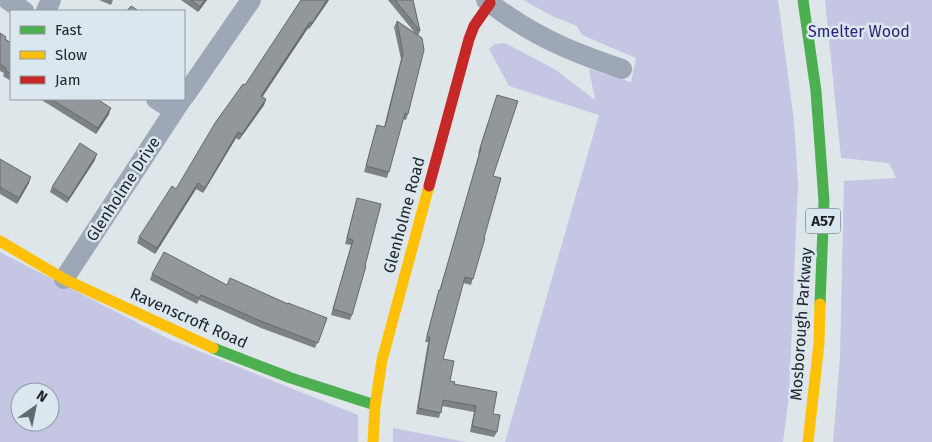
<svg xmlns="http://www.w3.org/2000/svg" width="932" height="442" font-family="'Fira Sans',sans-serif">
  <style>
    .green { fill: #c4c6e4; fill-rule: evenodd }
    .lines { fill: none; stroke-linecap: round; stroke-linejoin: round }
    .street { stroke: #9ea7b6; stroke-width: 20 }
    .fast { stroke: #4caf50; stroke-width: 11 }
    .slow { stroke: #ffc107; stroke-width: 11 }
    .jam { stroke: #c62828; stroke-width: 11 }
    .wall { fill: #7d8284 }
    .shaded-wall { fill: #666a6c }
    .building { fill: #91979a; stroke: #666a6c }
    .labels { text-anchor: middle; dominant-baseline: central; stroke-width: 5; stroke-linejoin: round; paint-order: stroke }
    .shield { fill: #dae7ef; stroke: #585f64; stroke-width: 1 }
    .shield-label { font-size: 15px; font-weight: bold; fill: #212528 }
    .park-label { font-size: 16px; fill: #322176; stroke: #dae7ef }
    .street-label { font-size: 16px; fill: #212528; stroke: #dae7ef }
  </style>
  <rect width="100%" height="100%" fill="#dfe6ea"/>
  <path class="green" d="M 523,0 L 778,0 L 794,121 L 798,184 L 789,396 L 783,442 L 505,442 L 599,115 L 509,86 L 489,49 L 495,44 L 505,43 L 556,70 L 595,100 L 589,69 L 631,82 L 636,58 L 582,35 L 577,26 L 552,16 Z
    M 825,0 L 932,0 L 932,442 L 833,442 L 840,357 L 844,181 L 896,178 L 889,163 L 841,158 Z
    M 0,252 L 169,339 L 358,415 L 358,442 L 0,442 ZM 20,392 L 50,392 L 50,422 L 20,422 Z
    M 393,428 L 466,442 L 393,442 Z"/>
  <g class="lines">
    <path class="street" d="M 8,0 L 24,11
      M 486,0 C 493,6 501,11 508,16 C 544,41 581,55 622,69
      M 46,11 L 51,0
      M 184,97 L 251,0
      M 156,99 L 174,111
      M 64,279 L 182,99"/>
    <path class="fast" d="M 803,0 L 816,91 L 824,201 L 820,304
      M 213,348 L 291,378 L 375,405"/>
    <path class="slow" d="M 0,241 L 64,279 L 213,348
      M 373,442 L 375,406 L 382,360 L 429,186
      M 808,442 L 819,343 L 820,304"/>
    <path class="jam" d="M 429,186 L 469,39 L 474,26 L 490,3"/>
  </g>
  <path class="wall" d="M 99,0 L 113,0 L 111,5 Z
    M 181,0 L 207,0 L 198,12 Z
    M 329,0 L 309,29 L 308,28 L 262,97 L 266,99 L 264,105 L 239,140 L 236,138 L 203,193 L 196,189 L 155,254 L 137,243 L 139,237 L 176,189 L 245,85 Z
    M 388,0 L 413,0 L 420,31 L 418,36 L 408,114 L 406,120 L 403,119 L 387,178 L 364,172 L 377,125 L 384,127 L 401,59 L 394,27 L 397,21 L 415,33 Z
    M 0,33 L 5,39 L 11,43 L 11,81 L 3,76 L 4,73 L 0,71 Z
    M 497,95 L 493,176 L 484,238 L 471,285 L 463,283 L 443,359 L 450,381 L 493,414 L 497,432 L 494,437 L 470,432 L 474,412 L 442,406 L 439,418 L 416,414 L 428,342 L 425,342 L 437,296 L 439,290 L 440,290 L 479,154 L 478,153 Z
    M 40,99 L 97,99 L 109,114 L 96,134 Z
    M 0,159 L 29,183 L 17,204 L 0,194 Z
    M 95,160 L 67,203 L 50,192 L 52,187 Z
    M 357,198 L 352,315 L 350,320 L 331,315 L 351,245 L 345,244 Z
    M 152,274 L 227,285 L 327,318 L 315,348 L 261,328 L 199,300 L 197,304 L 150,280 Z"/>
  <path class="shaded-wall" d="M 205,0 L 207,0 L 198,12 L 200,7 Z
    M 327,0 L 329,0 L 309,29 L 312,23 Z
    M 310,22 L 308,28 L 259,102 L 261,96 Z
    M 266,99 L 264,105 L 239,140 L 242,134 Z
    M 111,108 L 109,114 L 96,134 L 98,128 Z
    M 238,132 L 236,138 L 203,193 L 205,188 Z
    M 97,154 L 95,160 L 67,203 L 69,198 Z
    M 31,177 L 29,183 L 17,204 L 19,198 Z
    M 198,183 L 196,189 L 155,254 L 157,248 Z"/>
  <path class="building" d="M 191,0 L 205,0 L 200,7 Z
    M 301,0 L 327,0 L 312,23 L 310,22 L 261,96 L 266,99 L 242,134 L 238,132 L 205,188 L 198,183 L 157,248 L 139,237 L 172,186 L 176,189 L 215,123 L 243,84 L 245,85 Z
    M 395,0 L 413,0 L 420,31 Z
    M 131,6 L 139,11 L 127,11 Z
    M 397,21 L 422,38 L 424,50 L 408,114 L 405,113 L 389,172 L 366,166 L 377,125 L 385,127 L 403,54 Z
    M 0,33 L 6,37 L 5,39 L 11,43 L 11,74 L 5,70 L 6,68 L 0,64 Z
    M 497,95 L 518,101 L 493,176 L 501,178 L 484,238 L 485,238 L 473,279 L 465,277 L 443,359 L 454,361 L 450,381 L 455,382 L 454,384 L 497,392 L 493,414 L 500,415 L 497,432 L 472,426 L 476,406 L 443,400 L 441,413 L 418,408 L 430,337 L 427,336 L 439,290 L 440,290 L 481,148 L 480,148 Z
    M 51,99 L 97,99 L 111,108 L 98,128 Z
    M 80,143 L 97,154 L 69,198 L 52,187 Z
    M 0,159 L 31,177 L 19,198 L 0,187 Z
    M 357,198 L 381,204 L 365,266 L 366,266 L 352,315 L 333,309 L 353,240 L 347,238 Z
    M 164,252 L 227,285 L 230,278 L 288,304 L 288,303 L 327,318 L 318,343 L 263,322 L 201,295 L 199,298 L 152,274 Z"/>
  <g class="labels">
    <rect class="shield" x="805.5" y="208.5" width="35" height="25" rx="4"/>
    <g class="shield-label">
      <text x="823" y="221">A57</text>
    </g>
    <g class="park-label">
      <text x="859" y="31">Smelter Wood</text>
    </g>
    <g class="street-label">
      <text transform="translate(123 189) rotate(-57)">Glenholme Drive</text>
      <text transform="translate(404 215) rotate(-75)">Glenholme Road</text>
      <text transform="translate(189 318) rotate(24)">Ravenscroft Road</text>
      <text transform="translate(801 324) rotate(-86)">Mosborough Parkway</text>
    </g>
  </g>
  <rect x="10" y="10" width="175" height="90" fill="#dae7ef" stroke="#90999f"/>
  <rect x="20" y="26" width="25" height="8" fill="#4caf50" stroke="#90999f"/>
  <text x="55" y="35" font-size="15" fill="#212528">Fast</text>
  <rect x="20" y="51" width="25" height="8" fill="#ffc107" stroke="#90999f"/>
  <text x="55" y="60" font-size="15" fill="#212528">Slow</text>
  <rect x="20" y="76" width="25" height="8" fill="#c62828" stroke="#90999f"/>
  <text x="55" y="85" font-size="15" fill="#212528">Jam</text>
  <g transform="translate(35 407) rotate(33)"><circle r="24" fill="#dae7ef" stroke="#90999f"/>
  <path d="M0-4L9 19L0 12L-9 19Z" fill="#64696c"/>
  <text y="-8" font-size="14" font-weight="bold" text-anchor="middle" fill="#212528">N</text>
  </g>
</svg>
